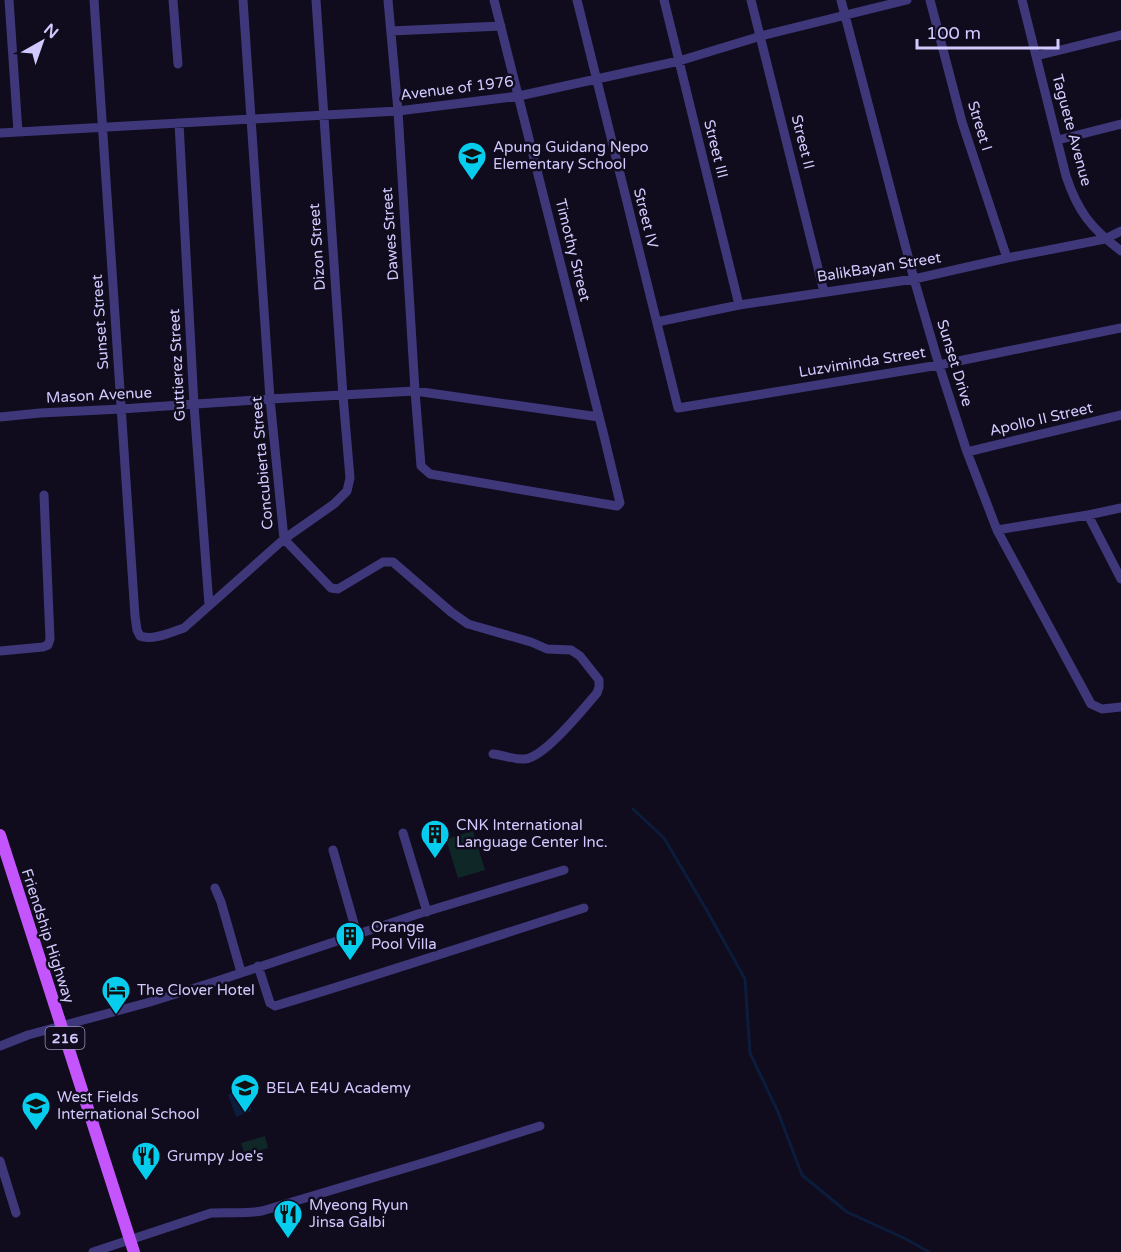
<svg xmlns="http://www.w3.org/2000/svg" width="1121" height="1252" font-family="'Varela Round',sans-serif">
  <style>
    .green { fill: #0f2727 }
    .water { fill: #0c1c3c }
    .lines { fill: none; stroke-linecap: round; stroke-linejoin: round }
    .stream { stroke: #0c1c3c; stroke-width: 3 }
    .minor { stroke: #3e387b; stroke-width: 9 }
    .major { stroke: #c454fb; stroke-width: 12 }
    .labels { text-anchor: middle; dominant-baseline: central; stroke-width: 5; stroke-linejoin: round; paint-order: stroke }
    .shield { fill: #100c1d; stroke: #9891ba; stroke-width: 1.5 }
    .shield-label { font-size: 14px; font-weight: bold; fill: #d2cafe }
    .street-label { font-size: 15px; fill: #d2cafe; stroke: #100c1d }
    .poi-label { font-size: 15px; fill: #d2cafe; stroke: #100c1d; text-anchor: start }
  </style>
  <rect width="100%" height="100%" fill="#100c1d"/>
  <path class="green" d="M 473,831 L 485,870 L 458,878 L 446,839 Z
    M 265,1136 L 268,1148 L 245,1155 L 241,1143 Z"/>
  <path class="water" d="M 244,1089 L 252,1111 L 236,1117 L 228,1095 Z"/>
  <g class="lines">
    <path class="stream" d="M 633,809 L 664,838 L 706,909 L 745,979 L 750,1053 L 778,1112 L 802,1175 L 847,1212 L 906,1239 L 929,1252"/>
    <path class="minor" d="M 9,0 L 18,132
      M 94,0 L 135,616 L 137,630 L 140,636 C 153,641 171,632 184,628 L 284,539 L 334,504 L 347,491 L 350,478 L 343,396 L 316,0
      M 173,0 L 178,64
      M 243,0 L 270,399 L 284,539 L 331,588 L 338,589 L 383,562 L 393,562 L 451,612 L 468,624 L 531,642 L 547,649 L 571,650 L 580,656 L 599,680 L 599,687 L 597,693 C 583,709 545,757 525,759 C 515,760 503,755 493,754
      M 388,0 L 398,111 L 415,391 L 421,466 L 430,474 L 617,506 L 620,503 L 604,436 L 494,0
      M 577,0 L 678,408 L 939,365 L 1121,328
      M 664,0 L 739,305
      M 751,0 L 824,292
      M 841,0 L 914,279 L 939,365 L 967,452 L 997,530 L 1091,704 L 1102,709 L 1121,707
      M 930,0 L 962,122 L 1007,258
      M 1022,0 L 1066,176 C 1078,212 1091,228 1121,251
      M 391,31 L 501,26
      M 1036,56 L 1121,35
      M 179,123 L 194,405 L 209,605
      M 0,133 L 398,111 L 519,96 L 679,61 L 761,36 L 907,0
      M 1058,140 L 1121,124
      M 657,322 L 739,305 L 914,279 L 1007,258 L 1105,239 L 1121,231
      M 0,417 L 40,413 L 121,409 L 270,399 L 415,391 L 599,417
      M 967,452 L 1121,415
      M 1088,515 L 1121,579
      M 997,530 L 1088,515 L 1121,508
      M 0,651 L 43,647 L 48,645 L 50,639 L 44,495
      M 403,833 L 427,912
      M 333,850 L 357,934
      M 215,888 L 221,902 L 241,972
      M 258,966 L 270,1003 L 275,1006 C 378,975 481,941 584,908
      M 0,1046 L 28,1035 L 150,1002 L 217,981 L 418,914 L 564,870
      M 0,1161 L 16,1213
      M 93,1252 L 211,1213 C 229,1212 245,1214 262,1211 L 436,1159 L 540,1126"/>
    <path class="major" d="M 0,835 L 134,1252"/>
  </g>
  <defs>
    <g id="school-pin" transform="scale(1.5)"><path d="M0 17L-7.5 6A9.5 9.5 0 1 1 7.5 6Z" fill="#06cced" stroke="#100c1d"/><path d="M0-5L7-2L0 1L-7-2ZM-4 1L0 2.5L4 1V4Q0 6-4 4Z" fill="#111"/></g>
    <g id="building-pin" transform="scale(1.5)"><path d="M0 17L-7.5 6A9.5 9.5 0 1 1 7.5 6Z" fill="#06cced" stroke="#100c1d"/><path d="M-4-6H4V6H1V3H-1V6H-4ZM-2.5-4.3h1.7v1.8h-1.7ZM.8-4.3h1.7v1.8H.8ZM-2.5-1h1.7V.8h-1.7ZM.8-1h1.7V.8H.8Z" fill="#111"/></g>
    <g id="hotel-pin" transform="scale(1.5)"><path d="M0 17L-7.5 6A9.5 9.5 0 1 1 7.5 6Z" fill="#06cced" stroke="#100c1d"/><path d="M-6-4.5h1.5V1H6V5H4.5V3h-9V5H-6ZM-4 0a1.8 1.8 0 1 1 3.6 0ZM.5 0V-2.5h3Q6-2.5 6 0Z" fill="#111"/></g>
    <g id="restaurant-pin" transform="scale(1.5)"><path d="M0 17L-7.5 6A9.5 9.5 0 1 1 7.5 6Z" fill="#06cced" stroke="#100c1d"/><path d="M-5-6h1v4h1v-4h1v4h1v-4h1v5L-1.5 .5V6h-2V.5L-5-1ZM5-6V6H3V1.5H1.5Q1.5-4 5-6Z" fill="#111"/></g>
  </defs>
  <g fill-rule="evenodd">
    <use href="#school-pin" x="472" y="156"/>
    <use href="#building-pin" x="435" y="834"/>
    <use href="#building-pin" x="350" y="936"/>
    <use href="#hotel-pin" x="116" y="990"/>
    <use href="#school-pin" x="245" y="1088"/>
    <use href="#school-pin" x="36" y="1106"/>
    <use href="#restaurant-pin" x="146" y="1156"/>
    <use href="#restaurant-pin" x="288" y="1214"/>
  </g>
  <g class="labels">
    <rect class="shield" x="45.5" y="1027" width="39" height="22" rx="4.5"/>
    <g class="shield-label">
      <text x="65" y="1038">216</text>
    </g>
    <g class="street-label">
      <text transform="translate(457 88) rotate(-7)">Avenue of 1976</text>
      <text transform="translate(980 126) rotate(73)">Street I</text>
      <text transform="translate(1072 130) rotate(75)">Taguete Avenue</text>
      <text transform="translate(803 142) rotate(76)">Street II</text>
      <text transform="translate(716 149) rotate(76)">Street III</text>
      <text transform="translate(646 218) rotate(76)">Street IV</text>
      <text transform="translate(390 234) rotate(-94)">Dawes Street</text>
      <text transform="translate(317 247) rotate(-94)">Dizon Street</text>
      <text transform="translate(573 250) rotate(76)">Timothy Street</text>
      <text transform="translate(879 267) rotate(-9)">BalikBayan Street</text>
      <text transform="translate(100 322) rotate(-94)">Sunset Street</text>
      <text transform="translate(862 362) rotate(-9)">Luzviminda Street</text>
      <text transform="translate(955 363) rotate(73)">Sunset Drive</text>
      <text transform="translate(177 365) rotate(-93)">Guttierez Street</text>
      <text transform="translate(99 395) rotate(-3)">Mason Avenue</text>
      <text transform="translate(1041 419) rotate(-13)">Apollo II Street</text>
      <text transform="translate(262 463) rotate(-95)">Concubierta Street</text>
      <text transform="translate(48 936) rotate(72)">Friendship Highway</text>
    </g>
    <g class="poi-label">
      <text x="493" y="147">Apung Guidang Nepo<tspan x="493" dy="17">Elementary School</tspan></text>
      <text x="456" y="825">CNK International<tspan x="456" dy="17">Language Center Inc.</tspan></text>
      <text x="371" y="927">Orange<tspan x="371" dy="17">Pool Villa</tspan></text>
      <text x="137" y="990">The Clover Hotel</text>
      <text x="266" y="1088">BELA E4U Academy</text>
      <text x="57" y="1097">West Fields<tspan x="57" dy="17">International School</tspan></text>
      <text x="167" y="1156">Grumpy Joe's</text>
      <text x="309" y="1205">Myeong Ryun<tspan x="309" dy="17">Jinsa Galbi</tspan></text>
    </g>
  </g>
  <g transform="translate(42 42) rotate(40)" stroke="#100c1d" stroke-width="4.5" paint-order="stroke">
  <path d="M0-4.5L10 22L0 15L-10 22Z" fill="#d2cafe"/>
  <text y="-9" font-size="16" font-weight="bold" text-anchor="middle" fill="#d2cafe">N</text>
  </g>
  <path d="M917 39v9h141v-9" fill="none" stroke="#d2cafe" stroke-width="3"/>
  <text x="926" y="39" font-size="18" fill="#d2cafe" stroke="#100c1d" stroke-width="4.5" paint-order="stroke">100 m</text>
</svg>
